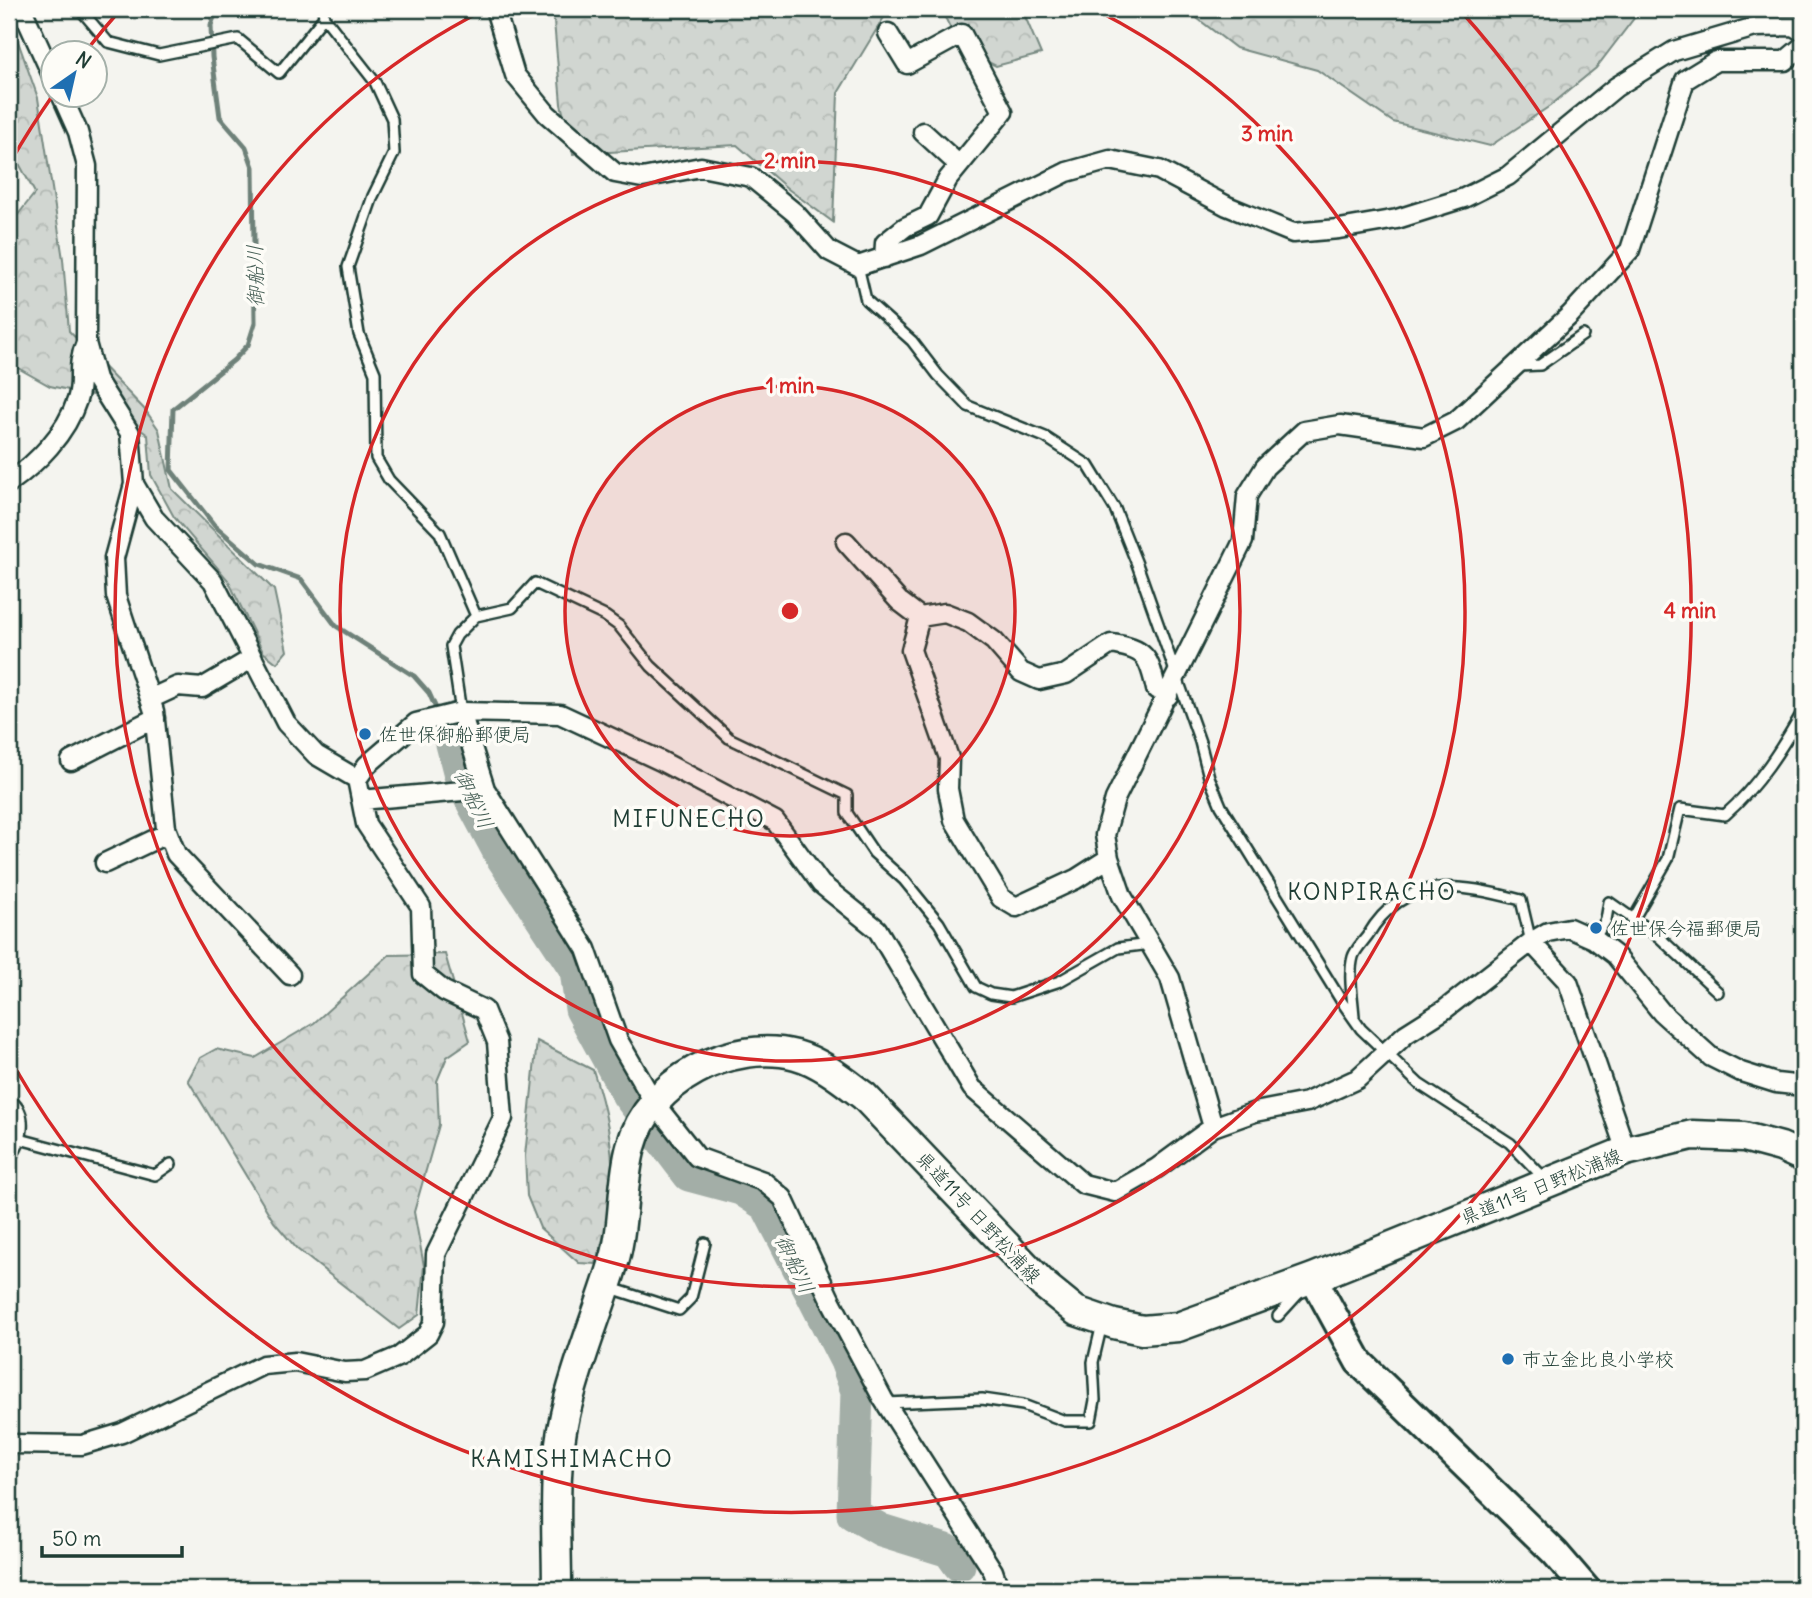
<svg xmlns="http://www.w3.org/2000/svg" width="1812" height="1598" font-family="Delius,'Klee One',sans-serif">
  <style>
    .forest { fill: url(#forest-crowns); stroke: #788a82; stroke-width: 2 }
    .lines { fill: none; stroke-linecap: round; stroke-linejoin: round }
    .stream { stroke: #6e8179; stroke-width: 5 }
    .river { stroke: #a3aea7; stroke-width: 33 }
    .lane-casing { stroke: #1f3d34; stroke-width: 14 }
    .street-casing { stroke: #1f3d34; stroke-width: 23 }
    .secondary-casing { stroke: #1f3d34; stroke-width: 32 }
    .primary-casing { stroke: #1f3d34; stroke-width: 33 }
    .lane { stroke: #fdfcf7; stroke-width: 9 }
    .street { stroke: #fdfcf7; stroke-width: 18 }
    .secondary { stroke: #fdfcf7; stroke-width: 26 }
    .primary { stroke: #fdfcf7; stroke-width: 28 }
    .ring { fill: none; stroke: #d62828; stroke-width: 3.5 }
    .poi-dot { fill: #1f6fb2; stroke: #fdfcf7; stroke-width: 2.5 }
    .labels { text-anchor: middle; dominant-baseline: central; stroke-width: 7; stroke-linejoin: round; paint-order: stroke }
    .poi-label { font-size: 19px; fill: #1f3d34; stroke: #fdfcf7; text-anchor: start }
    .street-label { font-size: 19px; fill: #1f3d34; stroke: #fdfcf7 }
    .water-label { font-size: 21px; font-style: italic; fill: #475f56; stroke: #fdfcf7 }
    .quarter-label { font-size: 23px; letter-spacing: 2px; fill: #1f3d34; stroke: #fdfcf7 }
    .centre { fill: #d62828; stroke: #fdfcf7; stroke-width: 3.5 }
    .ring-label { font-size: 21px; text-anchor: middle; font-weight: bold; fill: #d62828; stroke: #fdfcf7; stroke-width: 7; stroke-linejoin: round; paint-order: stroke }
  </style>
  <defs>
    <pattern id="forest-crowns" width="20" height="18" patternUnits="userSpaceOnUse" patternTransform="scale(1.75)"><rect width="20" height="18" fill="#d1d6d1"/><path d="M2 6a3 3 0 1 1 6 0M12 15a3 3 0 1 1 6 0" fill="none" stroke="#b3b9b4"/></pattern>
  </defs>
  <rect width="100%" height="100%" fill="#f4f4ef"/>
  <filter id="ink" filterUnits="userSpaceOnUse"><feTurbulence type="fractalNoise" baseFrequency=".0143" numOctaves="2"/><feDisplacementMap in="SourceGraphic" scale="14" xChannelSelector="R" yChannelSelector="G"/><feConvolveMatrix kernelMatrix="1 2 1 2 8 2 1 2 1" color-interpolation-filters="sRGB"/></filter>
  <g filter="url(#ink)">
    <path class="forest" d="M 553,9 L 889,9 L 838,93 L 833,222 L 788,189 L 737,145 L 573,154 L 561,104 Z
      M 941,9 L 1022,9 L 1041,54 L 996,66 L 960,48 Z
      M 1185,9 L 1641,9 L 1596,68 L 1550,106 L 1490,146 L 1393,122 L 1317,70 L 1236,48 Z
      M 9,16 L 38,98 L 63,259 L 69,331 L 146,411 L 159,430 L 172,489 L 274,590 L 287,651 L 277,663 L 263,652 L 228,580 L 174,517 L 151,475 L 148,435 L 92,395 L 50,386 L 9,363 L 9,226 L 35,193 L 9,145 Z
      M 445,954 L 470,1041 L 447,1057 L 437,1081 L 439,1125 L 414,1212 L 424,1266 L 419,1315 L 399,1329 L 297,1249 L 274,1222 L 188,1080 L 200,1058 L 216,1049 L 255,1058 L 314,1023 L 389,955 Z
      M 537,1041 L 593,1070 C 608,1115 618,1169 609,1216 C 606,1232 600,1248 596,1264 L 579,1263 L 540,1228 L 527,1196 L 525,1156 Z"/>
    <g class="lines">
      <path class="stream" d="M 217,9 L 211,25 L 212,57 L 220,117 L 246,147 L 253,167 L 255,323 L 248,345 L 234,360 L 173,409 L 171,470 L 214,525 L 259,564 L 301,579 L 336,626 L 414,676 L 429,693 L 452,744"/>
      <path class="river" d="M 452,744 L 462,783 L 501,856 L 576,970 L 581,1009 L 628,1095 L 689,1175 L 741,1189 L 767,1206 L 846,1361 L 857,1391 L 853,1514 L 881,1530 L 949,1551 L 959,1565"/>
      <g class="lane-casing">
        <path id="lane" d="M 80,9 L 108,42 L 159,55 L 238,39 L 279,73 L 324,17
          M 323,9 L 324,17 L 375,82 L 392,119 L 394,153 L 373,196 L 348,267 L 359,334 L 375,373 L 376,458 L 389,480 L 440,533 L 476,616 L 457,635 L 451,646 L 461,712
          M 858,266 L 866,300 L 912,341 L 938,375 L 968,406 L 1045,437 L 1088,465 L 1115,509 L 1137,564 L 1200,742 L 1209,777 L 1221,806 L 1342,1002 L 1361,1029 L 1419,1084 L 1510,1143 L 1545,1179
          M 1519,366 L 1540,365 L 1583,335
          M 476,616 L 512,608 L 535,583 L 605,616 L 619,626 L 651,666 L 729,738 L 847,795 L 847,813 L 874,853 L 904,880 L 939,923 L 976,987 L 991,994 L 1011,997 L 1060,981 L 1118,948 L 1150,944
          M 1634,918 L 1668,859 L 1680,809 L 1725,815 C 1758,786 1782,748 1803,711
          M 1594,939 L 1606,920 L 1609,902 L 1659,937 L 1718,992
          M 1354,1017 C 1353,999 1348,975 1353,957 C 1355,950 1363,942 1368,935 C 1405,873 1460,884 1521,900 L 1531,942
          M 16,1138 L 155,1175 L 171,1164
          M 611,1288 L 679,1310 L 691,1298 L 705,1243
          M 1278,1316 L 1300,1292
          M 886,1403 L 982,1399 L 1023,1405 L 1065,1421 L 1091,1421 L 1095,1400 L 1093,1362 L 1102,1324"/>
      </g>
      <g class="street-casing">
        <path id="street" d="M 22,9 L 52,75
          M 495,9 L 515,75 L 547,114 L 615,173 L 642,178 L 701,167 L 751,177 L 795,213 L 829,251 L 858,266 L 921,245 L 1067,172 L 1110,160 L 1159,170 L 1227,206 L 1293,233 L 1339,229 L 1397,219 L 1464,198 L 1508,176 L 1616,87 L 1674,51 L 1755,27 L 1793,26 L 1803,32
          M 61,94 L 78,132 L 87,166 L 86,343 L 96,379 L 130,433 L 134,484 L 154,518 L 213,581 L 286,723 L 316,755 L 357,779
          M 923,132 L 959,165
          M 884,258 L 885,243 L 905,227 L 928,216 L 948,179 L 1003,112 L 962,34 L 907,64 L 888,33
          M 9,483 C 37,463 66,434 77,400 C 84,380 75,367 86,343
          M 134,484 L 114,558 L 116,596 L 154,711 L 166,828 L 176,854 L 290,975
          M 846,542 L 899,601 L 920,617 L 911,650 L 949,758 L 948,789 L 954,820 L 1001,898 L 1016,907 L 1076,879 L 1109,858
          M 920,617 L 945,613 L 968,622 L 994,641 L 1021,672 L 1039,680 L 1066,674 L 1111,644 C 1146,649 1149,657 1156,689 L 1168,696
          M 150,699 L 178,686 L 202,688 L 253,658
          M 461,712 L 485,789 L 586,949 L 618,1040 L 655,1104 L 697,1157 L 763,1181 L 783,1198 L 830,1299 L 883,1399 L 993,1571 L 999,1589
          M 71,761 L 155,718
          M 361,800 L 485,789
          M 105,863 L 168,833
          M 1531,942 L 1568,982 L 1626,1151
          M 9,1105 C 23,1116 18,1139 9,1152
          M 1213,1127 L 1170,978 L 1122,896 L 1109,858 L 1105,835 L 1115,799 L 1243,541 L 1247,496 L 1265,467 L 1304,431 L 1340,425 L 1424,437 L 1456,421 L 1570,315 L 1630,250 L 1685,80 L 1716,61 L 1785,61 L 1803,46
          M 9,1444 L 82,1445 L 122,1433 L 263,1365 L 295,1362 L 345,1372 L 365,1371 L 400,1356 L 428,1334 L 434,1322 L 436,1254 L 503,1118 L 497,1042 L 484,1010 L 444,991 L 423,974 L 421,907 L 366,824 L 357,779 L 367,765 L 416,723 L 461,712 L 560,714 L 661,761 L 775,821 L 821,884 L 877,929 L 972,1088 L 1083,1184 L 1115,1192 L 1157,1168 L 1213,1127 L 1255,1112 L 1307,1102 L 1357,1079 L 1406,1034 L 1444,1010 L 1531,942 L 1548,932 L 1569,928 L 1594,939 L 1615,955 L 1662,1013 L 1711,1057 L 1741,1072 L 1776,1083 L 1803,1086"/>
      </g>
      <g class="secondary-casing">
        <path id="secondary" d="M 1313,1278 L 1359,1362 L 1555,1553 L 1586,1589"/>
      </g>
      <g class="primary-casing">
        <path id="primary" d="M 557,1589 C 557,1532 552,1471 565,1415 C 577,1361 600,1310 615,1258 C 625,1222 621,1183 631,1147 C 648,1081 732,1038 796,1055 C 821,1062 844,1081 864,1096 L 1044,1285 L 1076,1311 L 1114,1324 L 1142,1330 L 1178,1327 L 1313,1278 L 1626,1151 L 1692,1135 L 1744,1137 L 1781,1147 L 1803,1157"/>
      </g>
      <use href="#lane" class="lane"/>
      <use href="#street" class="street"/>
      <use href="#secondary" class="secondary"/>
      <use href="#primary" class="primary"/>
    </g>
  </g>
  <circle cx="790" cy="611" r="225" fill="#d62828" fill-opacity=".12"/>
  <g class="ring">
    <circle cx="790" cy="611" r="225"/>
    <circle cx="790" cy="611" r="450"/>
    <path d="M1096 10A675 675 0 1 1 484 10"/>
    <path d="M11 161A900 900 0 0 1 53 95M86 51A900 900 0 0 1 121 9M1459 9A900 900 0 1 1 11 1061"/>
  </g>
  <g class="poi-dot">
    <circle cx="365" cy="734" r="7"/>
    <circle cx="1596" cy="928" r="7"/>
    <circle cx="1508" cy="1359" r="7"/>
  </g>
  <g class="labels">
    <g class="poi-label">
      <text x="379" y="734">佐世保御船郵便局</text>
      <text x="1610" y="928">佐世保今福郵便局</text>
      <text x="1522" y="1359">市立金比良小学校</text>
    </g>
    <g class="street-label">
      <text transform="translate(1541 1186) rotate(-22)">県道11号 日野松浦線</text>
      <text transform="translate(979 1217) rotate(47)">県道11号 日野松浦線</text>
    </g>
    <g class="water-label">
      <text transform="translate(255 276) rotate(-91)">御船川</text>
      <text transform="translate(474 799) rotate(65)">御船川</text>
      <text transform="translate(795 1264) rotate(64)">御船川</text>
    </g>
    <g class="quarter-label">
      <text x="689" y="818">MIFUNECHO</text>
      <text x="1372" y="891">KONPIRACHO</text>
      <text x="572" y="1458">KAMISHIMACHO</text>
    </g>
  </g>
  <circle cx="790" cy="611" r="10" class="centre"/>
  <g class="ring-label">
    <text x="1267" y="141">3 min</text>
    <text x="790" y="168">2 min</text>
    <text x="790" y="393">1 min</text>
    <text x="1690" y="618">4 min</text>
  </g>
  <rect width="1812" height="1598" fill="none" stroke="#fdfcf7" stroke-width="35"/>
  <rect x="18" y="18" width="1777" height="1563" fill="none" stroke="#1f3d34" stroke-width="2.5" filter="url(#ink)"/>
  <g transform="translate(74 74) rotate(34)"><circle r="33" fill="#fdfcf7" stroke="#a4b0a9" stroke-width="2"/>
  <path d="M0-5L12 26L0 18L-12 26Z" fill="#1f6fb2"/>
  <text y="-10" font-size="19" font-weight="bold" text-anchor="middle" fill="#1f3d34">N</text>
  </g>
  <path d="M42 1546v10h140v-10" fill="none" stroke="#1f3d34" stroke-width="3.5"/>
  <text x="52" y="1546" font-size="21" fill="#1f3d34" stroke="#fdfcf7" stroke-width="5" paint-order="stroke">50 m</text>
</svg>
